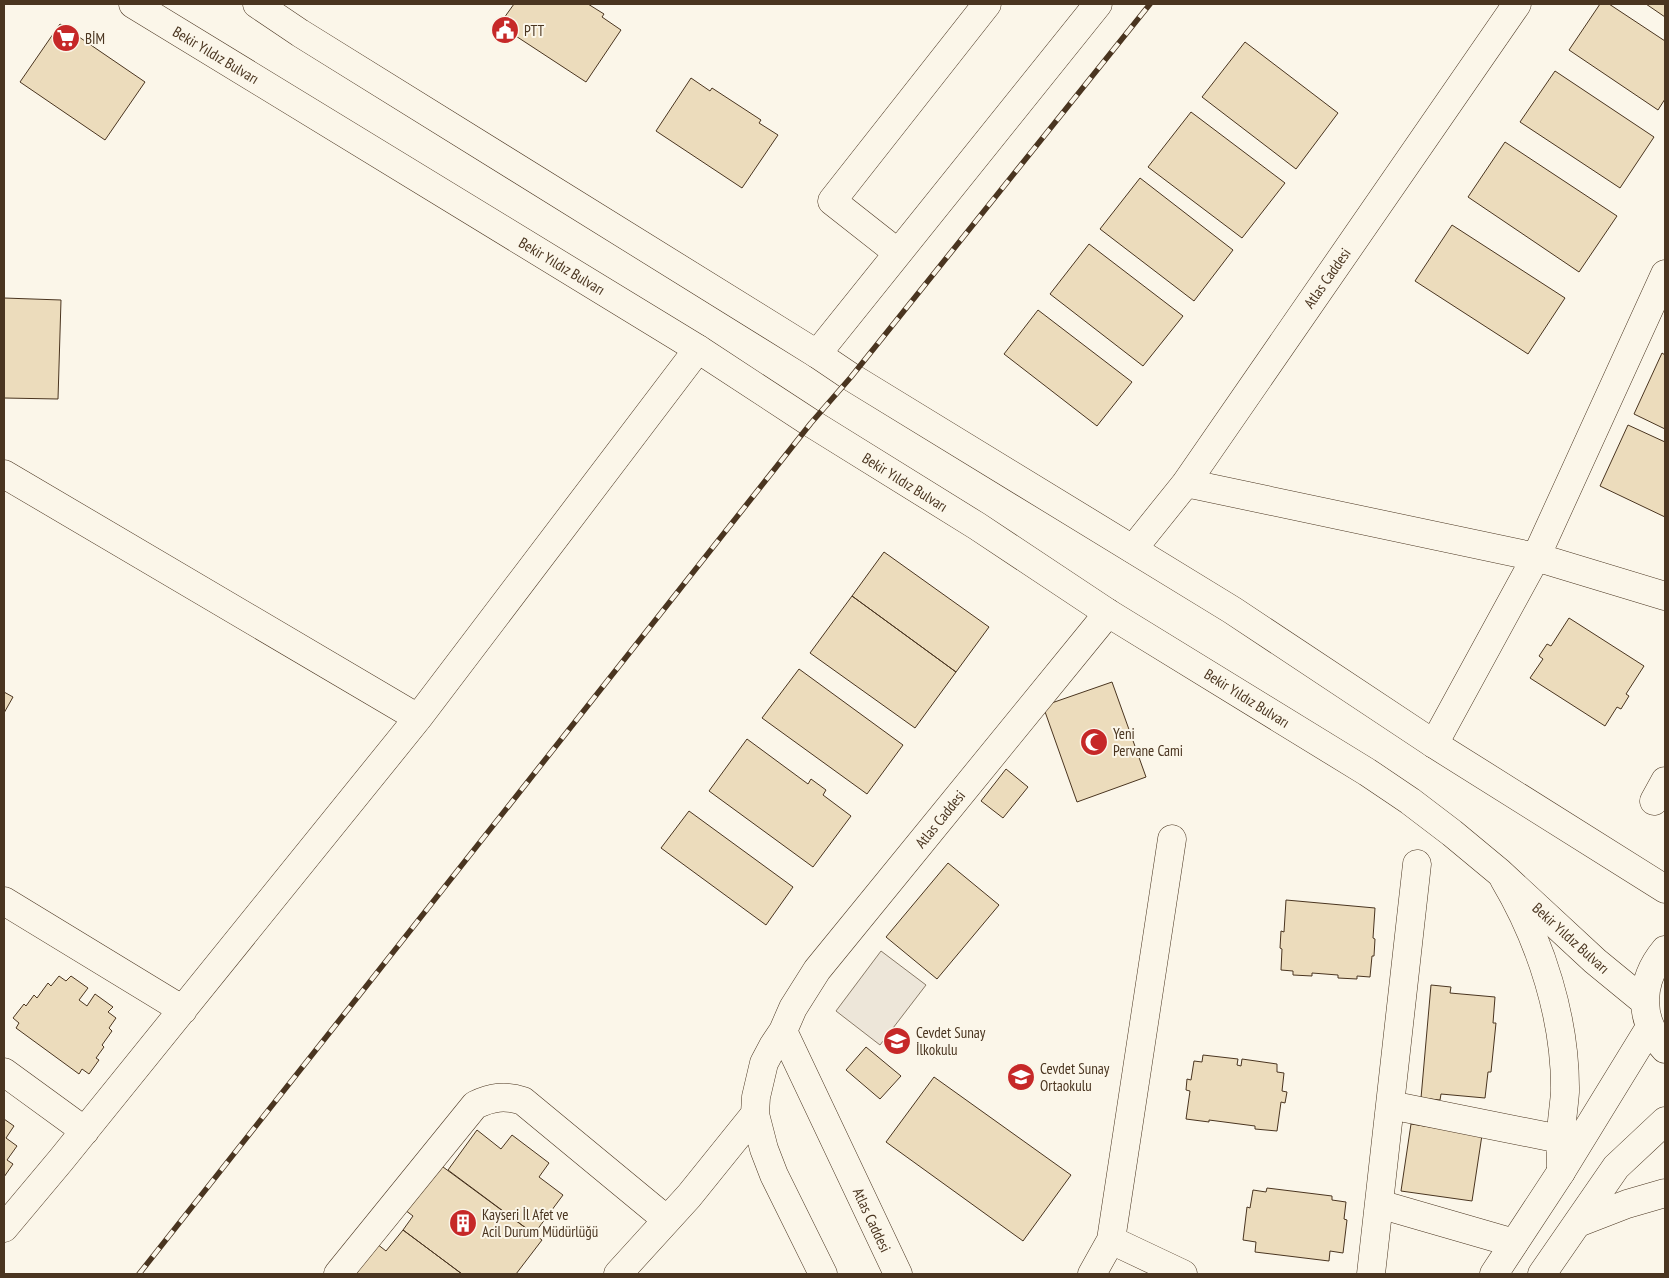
<svg xmlns="http://www.w3.org/2000/svg" width="1669" height="1278" font-family="'PT Sans Narrow',sans-serif">
  <style>
    .park { fill: #ede6d9; stroke: #887966 }
    .building { fill: #ecdcbc; stroke: #4a3520 }
    .lines { fill: none; stroke-linecap: round; stroke-linejoin: round }
    .minor-casing { stroke: #4a3520; stroke-width: 29 }
    .major-casing { stroke: #4a3520; stroke-width: 29 }
    .minor { stroke: #fbf6e9; stroke-width: 28 }
    .major { stroke: #fbf6e9; stroke-width: 28 }
    .rail-casing { stroke: #4a3520; stroke-width: 5.5 }
    .rail { stroke: #fbf6e9; stroke-width: 4; stroke-dasharray: 11; stroke-linecap: butt }
    .labels { text-anchor: middle; dominant-baseline: central; stroke-width: 4; stroke-linejoin: round; paint-order: stroke }
    .poi-label { font-size: 15px; fill: #4a3520; stroke: #fbf6e9; text-anchor: start }
    .street-label { font-size: 15px; fill: #4a3520; stroke: #fbf6e9 }
  </style>
  <rect width="100%" height="100%" fill="#fbf6e9"/>
  <path class="park" d="M 881,951 L 926,985 L 880,1045 L 836,1011 Z"/>
  <path class="building" d="M 514,4 L 588,4 L 604,14 L 602,17 L 621,30 L 586,82 L 499,25 Z
    M 1600,4 L 1609,4 L 1665,41 L 1665,99 L 1658,110 L 1569,50 Z
    M 1646,4 L 1665,4 L 1665,17 Z
    M 60,24 L 145,82 L 105,140 L 20,82 Z
    M 1245,42 L 1338,113 L 1296,169 L 1202,97 Z
    M 1555,71 L 1654,137 L 1620,188 L 1520,122 Z
    M 691,78 L 710,91 L 712,88 L 761,120 L 759,123 L 778,135 L 742,188 L 656,131 Z
    M 1191,112 L 1285,183 L 1242,238 L 1148,167 Z
    M 1505,142 L 1617,216 L 1579,272 L 1468,197 Z
    M 1140,178 L 1233,250 L 1194,301 L 1100,229 Z
    M 1452,225 L 1565,298 L 1528,354 L 1415,281 Z
    M 1089,244 L 1183,316 L 1143,366 L 1050,294 Z
    M 4,298 L 61,300 L 58,399 L 4,398 Z
    M 1038,310 L 1132,382 L 1097,426 L 1004,354 Z
    M 1662,353 L 1665,355 L 1665,429 L 1634,414 Z
    M 1628,425 L 1665,442 L 1665,517 L 1600,486 Z
    M 884,552 L 989,627 L 956,672 L 852,596 Z
    M 852,596 L 956,672 L 915,728 L 810,653 Z
    M 1569,618 L 1644,666 L 1626,694 L 1629,696 L 1621,709 L 1617,707 L 1605,726 L 1530,678 L 1543,659 L 1539,656 L 1547,644 L 1551,646 Z
    M 799,669 L 903,745 L 867,794 L 762,718 Z
    M 1112,682 L 1146,777 L 1077,802 L 1043,706 Z
    M 4,692 L 13,697 L 4,713 Z
    M 747,739 L 808,784 L 811,779 L 826,790 L 823,795 L 851,816 L 813,867 L 709,791 Z
    M 1006,769 L 1028,787 L 1003,818 L 981,801 Z
    M 689,811 L 793,887 L 766,925 L 661,848 Z
    M 948,863 L 999,905 L 937,979 L 886,937 Z
    M 1286,900 L 1375,908 L 1373,938 L 1375,939 L 1374,956 L 1372,956 L 1370,977 L 1357,976 L 1357,979 L 1338,978 L 1338,975 L 1312,973 L 1312,976 L 1293,975 L 1293,971 L 1281,970 L 1282,949 L 1280,948 L 1281,931 L 1284,932 Z
    M 59,976 L 66,981 L 71,976 L 88,988 L 79,1000 L 87,1006 L 95,994 L 113,1007 L 108,1012 L 116,1018 L 109,1028 L 112,1031 L 102,1045 L 104,1047 L 96,1058 L 99,1060 L 89,1074 L 82,1069 L 79,1074 L 16,1028 L 19,1023 L 13,1018 L 24,1004 L 26,1006 L 34,995 L 37,998 L 48,983 L 51,986 Z
    M 1431,985 L 1451,987 L 1450,993 L 1495,997 L 1493,1023 L 1496,1023 L 1491,1072 L 1488,1072 L 1485,1098 L 1441,1094 L 1440,1100 L 1421,1098 Z
    M 866,1047 L 901,1076 L 880,1099 L 846,1070 Z
    M 1203,1055 L 1238,1059 L 1237,1065 L 1241,1066 L 1242,1059 L 1277,1064 L 1277,1072 L 1284,1073 L 1282,1091 L 1287,1092 L 1285,1103 L 1281,1102 L 1277,1131 L 1255,1129 L 1255,1126 L 1209,1120 L 1209,1122 L 1186,1119 L 1190,1091 L 1186,1090 L 1187,1079 L 1191,1080 L 1194,1061 L 1202,1062 Z
    M 934,1077 L 1071,1175 L 1023,1241 L 886,1142 Z
    M 4,1119 L 14,1126 L 6,1138 L 17,1146 L 7,1160 L 13,1164 L 4,1177 Z
    M 1411,1124 L 1482,1135 L 1472,1201 L 1401,1191 Z
    M 477,1130 L 501,1149 L 512,1135 L 549,1163 L 539,1177 L 563,1195 L 534,1234 L 448,1170 Z
    M 439,1164 L 542,1240 L 516,1274 L 462,1274 L 403,1230 L 413,1216 L 405,1210 Z
    M 1267,1188 L 1332,1196 L 1332,1200 L 1346,1202 L 1344,1219 L 1347,1220 L 1343,1253 L 1330,1251 L 1329,1261 L 1255,1252 L 1256,1242 L 1243,1240 L 1247,1207 L 1250,1208 L 1253,1190 L 1266,1192 Z
    M 403,1230 L 462,1274 L 346,1274 L 372,1240 L 386,1251 Z"/>
  <g class="lines">
    <g class="minor-casing">
      <path id="minor" d="M 898,253 L 832,201 L 987,4
        M 817,354 L 1098,4
        M 4,474 L 418,718
        M 1186,483 L 1536,557 L 1665,596
        M 1133,549 L 1186,483 L 1517,4
        M 1434,744 L 1536,557 L 1665,274
        M 1654,801 L 1665,781
        M 1504,879 C 1541,941 1566,1020 1565,1092 C 1564,1107 1561,1123 1561,1138 C 1560,1149 1561,1161 1561,1172
        M 4,901 L 183,1010
        M 783,1031 L 898,1274
        M 4,1072 L 85,1131
        M 1390,1105 L 1560,1139
        M 1379,1204 L 1514,1243
        M 1578,1223 L 1627,1204 L 1665,1193
        M 4,1228 L 61,1160 L 418,718 L 698,349
        M 1111,1240 L 1183,1274
        M 338,1274 L 475,1105 C 492,1097 505,1095 523,1101 L 667,1220
        M 618,1274 L 689,1196 L 755,1114
        M 823,1274 L 774,1175 L 764,1149 L 755,1114 L 756,1097 L 764,1063 L 773,1046 L 783,1031 L 793,1008 L 817,970 L 1108,613
        M 1092,1274 L 1111,1240 L 1172,839
        M 1371,1274 L 1417,864"/>
    </g>
    <g class="major-casing">
      <path id="major" d="M 133,4 L 698,349 L 811,423 L 977,526 L 1108,613 L 1367,772 L 1410,801 L 1452,833 L 1499,872 L 1595,961 L 1645,1002
        M 257,4 L 300,33 L 817,354 L 851,377 L 1232,610 L 1434,744 L 1665,889
        M 1665,950 C 1640,980 1637,1019 1665,1049
        M 1494,1274 L 1561,1172 L 1650,1027
        M 1542,1274 L 1616,1167 L 1665,1121"/>
    </g>
    <use href="#minor" class="minor"/>
    <use href="#major" class="major"/>
    <g class="rail-casing">
      <path id="rail" d="M 139,1274 L 811,423 L 851,377 L 1150,4"/>
    </g>
    <use href="#rail" class="rail"/>
  </g>
  <defs>
    <g id="civic-disc" transform="scale(1.4375)"><circle r="9.5" fill="#c62828" stroke="#fbf6e9"/><path d="M-.6-6.5H3V-4.5H.6V-3L4-1V1h2V6H-6V1h2V-1L-.6-3ZM-1.2 2.5V6h2.4V2.5Z" fill="#fff"/></g>
    <g id="supermarket-disc" transform="scale(1.4375)"><circle r="9.5" fill="#c62828" stroke="#fbf6e9"/><path d="M-6-5.5h2.5l.6 2H6L4.5 2H-2.5L-4.4-4H-6ZM-1.5 3.2a1.3 1.3 0 1 0 .1 0ZM3 3.2a1.3 1.3 0 1 0 .1 0Z" fill="#fff"/></g>
    <g id="mosque-disc" transform="scale(1.4375)"><circle r="9.5" fill="#c62828" stroke="#fbf6e9"/><path d="M3.5-4.9A6 6 0 1 0 3.5 4.9A5 5 0 1 1 3.5-4.9Z" fill="#fff"/></g>
    <g id="school-disc" transform="scale(1.4375)"><circle r="9.5" fill="#c62828" stroke="#fbf6e9"/><path d="M0-5L7-2L0 1L-7-2ZM-4 1L0 2.5L4 1V4Q0 6-4 4Z" fill="#fff"/></g>
    <g id="building-disc" transform="scale(1.4375)"><circle r="9.5" fill="#c62828" stroke="#fbf6e9"/><path d="M-4-6H4V6H1V3H-1V6H-4ZM-2.5-4.3h1.7v1.8h-1.7ZM.8-4.3h1.7v1.8H.8ZM-2.5-1h1.7V.8h-1.7ZM.8-1h1.7V.8H.8Z" fill="#fff"/></g>
  </defs>
  <g fill-rule="evenodd">
    <use href="#civic-disc" x="505" y="30"/>
    <use href="#supermarket-disc" x="66" y="38"/>
    <use href="#mosque-disc" x="1094" y="742"/>
    <use href="#school-disc" x="897" y="1041"/>
    <use href="#school-disc" x="1021" y="1077"/>
    <use href="#building-disc" x="463" y="1223"/>
  </g>
  <g class="labels">
    <g class="poi-label">
      <text x="524" y="30">PTT</text>
      <text x="85" y="38">BİM</text>
      <text x="1113" y="733">Yeni<tspan x="1113" dy="17">Pervane Cami</tspan></text>
      <text x="916" y="1032">Cevdet Sunay<tspan x="916" dy="17">İlkokulu</tspan></text>
      <text x="1040" y="1068">Cevdet Sunay<tspan x="1040" dy="17">Ortaokulu</tspan></text>
      <text x="482" y="1214">Kayseri İl Afet ve<tspan x="482" dy="17">Acil Durum Müdürlüğü</tspan></text>
    </g>
    <g class="street-label">
      <text transform="translate(216 55) rotate(31)">Bekir Yıldız Bulvarı</text>
      <text transform="translate(562 266) rotate(31)">Bekir Yıldız Bulvarı</text>
      <text transform="translate(1327 278) rotate(-55)">Atlas Caddesi</text>
      <text transform="translate(905 482) rotate(32)">Bekir Yıldız Bulvarı</text>
      <text transform="translate(1247 698) rotate(32)">Bekir Yıldız Bulvarı</text>
      <text transform="translate(940 819) rotate(-51)">Atlas Caddesi</text>
      <text transform="translate(1571 938) rotate(42)">Bekir Yıldız Bulvarı</text>
      <text transform="translate(872 1220) rotate(65)">Atlas Caddesi</text>
    </g>
  </g>
  <rect width="1669" height="1278" fill="none" stroke="#4a3520" stroke-width="10"/>
</svg>
